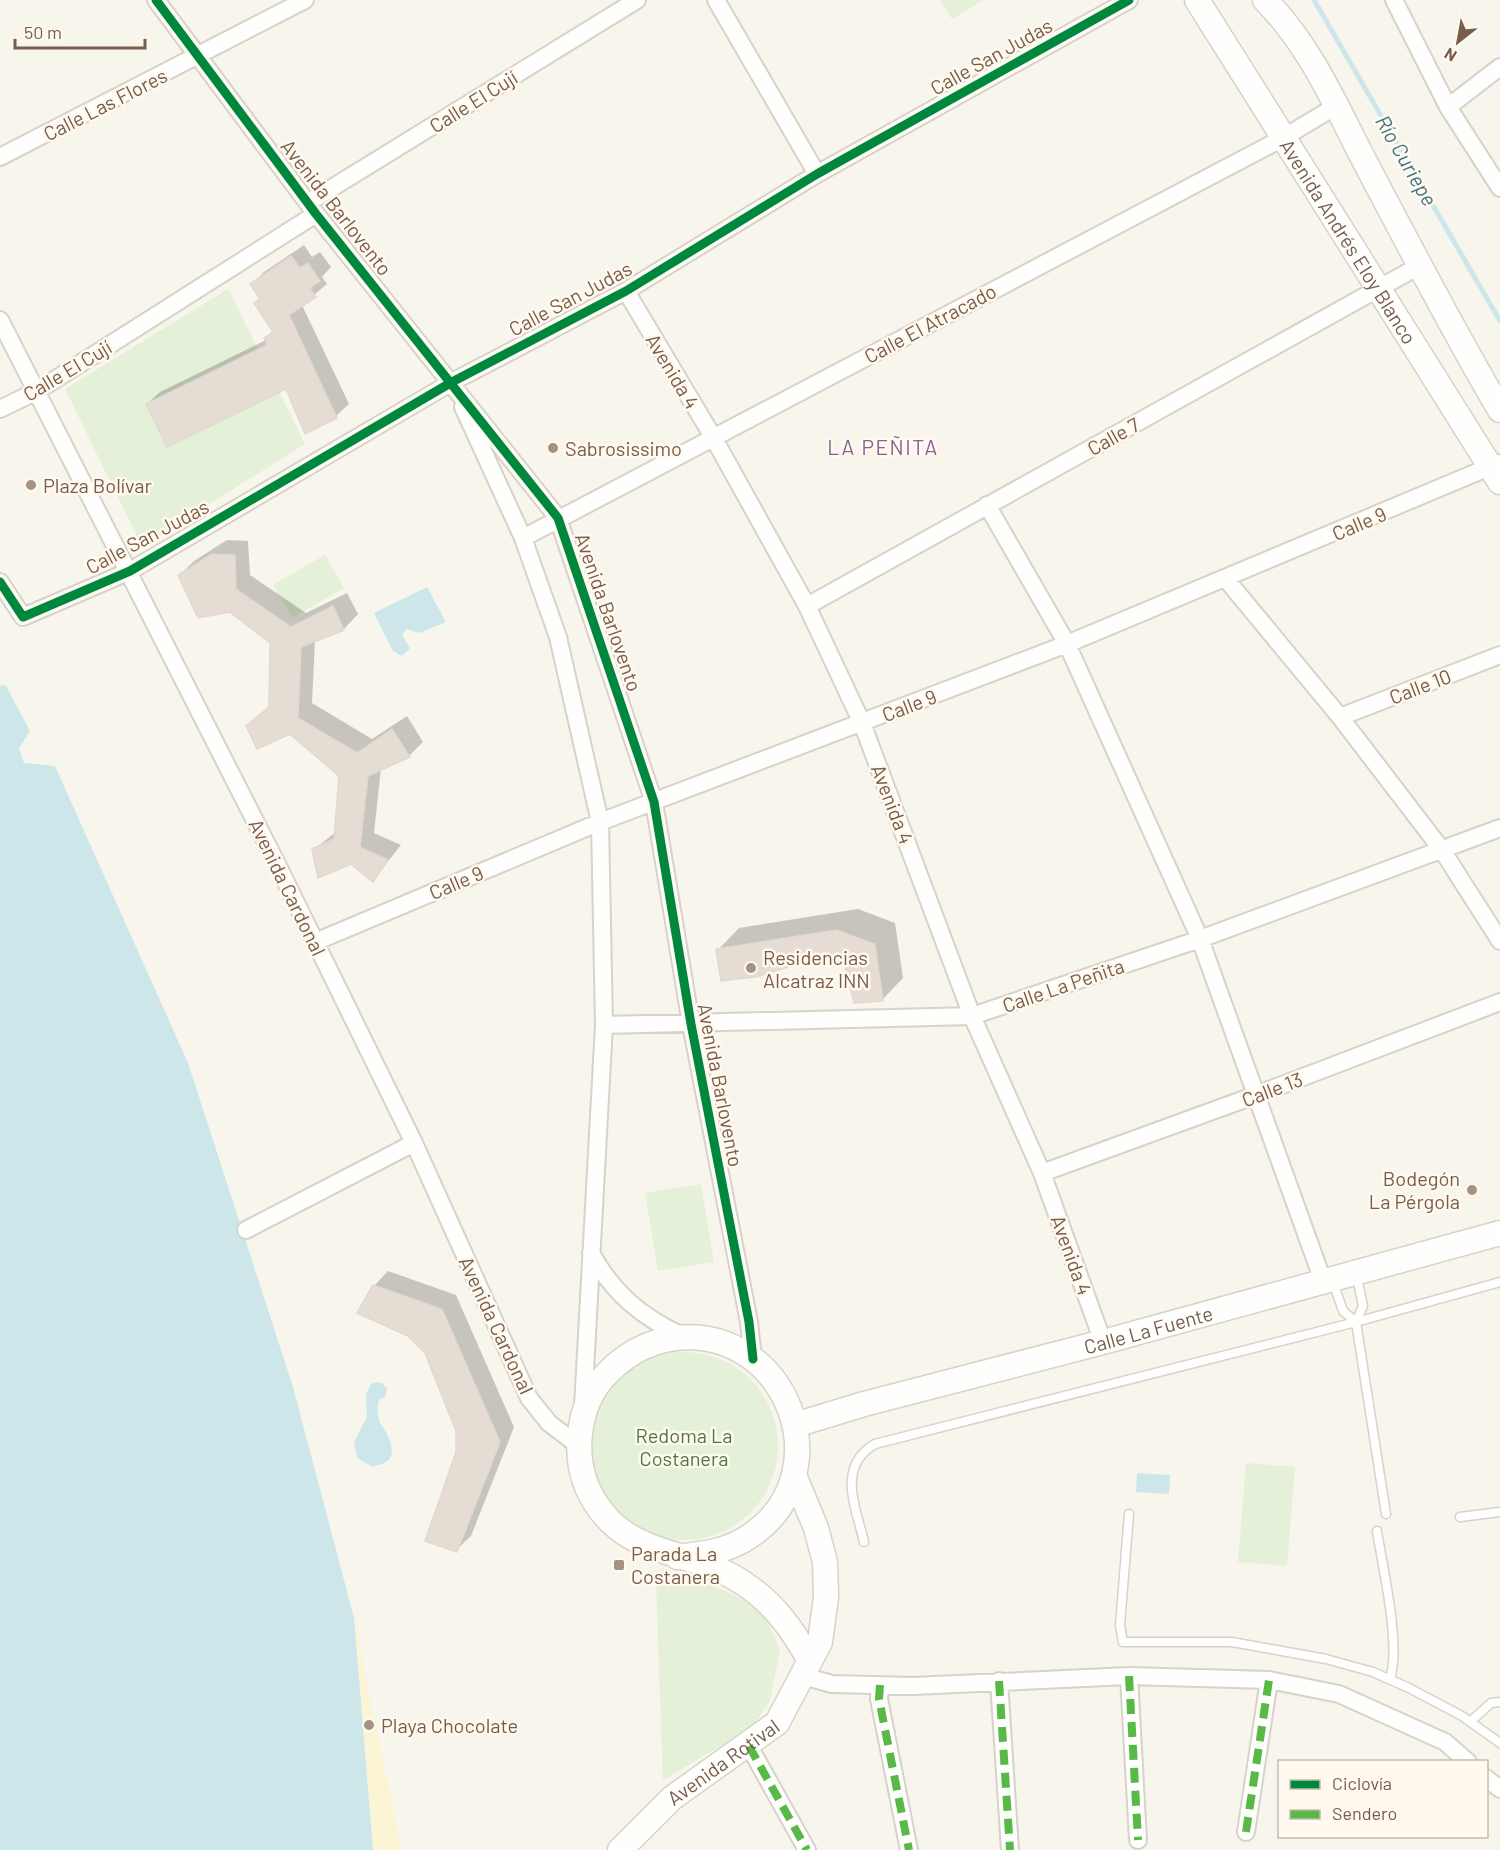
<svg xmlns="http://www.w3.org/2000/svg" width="1500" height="1850" font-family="Barlow,sans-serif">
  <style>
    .green { fill: #e4f0d7; fill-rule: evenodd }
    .sand { fill: #fbf4d5 }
    .water { fill: #cde6ea }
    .shadow { fill: #0003 }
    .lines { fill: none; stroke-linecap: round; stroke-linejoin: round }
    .stream { stroke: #cde6ea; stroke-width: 5 }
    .building { fill: #e5ddd3; stroke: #e1d8cf; stroke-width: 1.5 }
    .service-casing { stroke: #d7d2ca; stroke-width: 11 }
    .minor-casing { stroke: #d7d2ca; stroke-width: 20 }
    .secondary-casing { stroke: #d8d2ca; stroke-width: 27 }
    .service { stroke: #fefefc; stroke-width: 8 }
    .minor { stroke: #fefefc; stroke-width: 16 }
    .secondary { stroke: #fefefc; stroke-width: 24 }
    .quiet { stroke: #58b947; stroke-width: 8; stroke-dasharray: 15 8; stroke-linecap: butt }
    .cycleway-casing { stroke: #fff9ef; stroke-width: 13 }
    .cycleway { stroke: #00873e; stroke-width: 9 }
    .poi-dot { fill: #a59283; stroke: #fff9ef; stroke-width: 2 }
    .labels { text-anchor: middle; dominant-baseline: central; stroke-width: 5; stroke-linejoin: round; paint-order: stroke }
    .street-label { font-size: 20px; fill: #785d4a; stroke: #fff9ef }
    .poi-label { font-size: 20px; fill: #785d4a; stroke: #fff9ef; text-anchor: start }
    .park-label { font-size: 20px; fill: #4d793f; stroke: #fff9ef }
    .water-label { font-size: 21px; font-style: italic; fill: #407685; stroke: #fff9ef }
    .neighbourhood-label { font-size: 21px; letter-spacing: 1.5px; fill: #866294; stroke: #fff9ef }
  </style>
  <rect width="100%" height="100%" fill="#f8f5ed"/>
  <path class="green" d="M 940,0 L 984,0 L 952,19 Z
    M 228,289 L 305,444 L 142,546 L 65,389 ZM 246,355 L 267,398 L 167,447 L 146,404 Z
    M 325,555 L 344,588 L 292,618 L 273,585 Z
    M 701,1184 L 714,1262 L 658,1271 L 645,1193 Z
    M590 1446a94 94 0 1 1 188 0a94 94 0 1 1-188 0Z
    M 1246,1463 L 1295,1467 L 1287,1566 L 1238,1562 Z
    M 656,1582 L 713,1585 L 764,1611 L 780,1651 L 770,1701 L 751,1728 L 663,1780 Z"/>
  <path class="sand" d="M 354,1618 L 398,1833 L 401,1850 L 373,1850 Z"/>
  <path class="water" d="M 427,587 L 446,622 L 419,633 L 407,629 L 402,635 L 410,648 L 402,656 L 393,651 L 374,613 Z
    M 0,685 L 6,686 L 30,731 L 19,748 L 24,763 L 55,766 L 188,1063 L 293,1387 L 354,1618 L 373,1850 L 0,1850 Z
    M 376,1382 L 382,1383 L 387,1389 L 385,1397 L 379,1400 C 377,1407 377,1418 381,1424 C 392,1441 402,1464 371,1466 L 357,1458 L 354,1442 L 367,1417 L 366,1395 L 371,1384 Z
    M 1137,1473 L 1170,1475 L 1169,1494 L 1136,1492 Z"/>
  <path class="shadow" d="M 304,245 L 312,257 L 320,252 L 331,267 L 322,277 L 327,284 L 302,305 L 349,404 L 336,416 L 306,432 L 287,387 L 147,404 L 160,392 L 266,340 L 274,330 L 261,298 L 252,284 L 264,272 Z
    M 227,540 L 248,541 L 250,575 L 306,613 L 347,593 L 358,614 L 344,629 L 315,640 L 312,703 L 372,739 L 407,716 L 423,742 L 409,756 L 381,768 L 374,833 L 401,845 L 373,880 L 351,862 L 313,850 L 336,832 L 341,775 L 290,732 L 248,726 L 270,705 L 271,642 L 179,576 L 194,561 Z
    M 858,909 L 895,923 L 903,978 L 882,1000 L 844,953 L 718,950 L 739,928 Z
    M 388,1271 L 456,1295 L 514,1427 L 471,1536 L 456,1550 L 458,1431 L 426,1353 L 374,1286 Z"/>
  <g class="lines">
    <path class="stream" d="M 1314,0 L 1500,321"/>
  </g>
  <path class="building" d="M 291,256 L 300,268 L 308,263 L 320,281 L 310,288 L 316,297 L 289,315 L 337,418 L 305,434 L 286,389 L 167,447 L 146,404 L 267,345 L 264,338 L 273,332 L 254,303 L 260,299 L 250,284 Z
    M 212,554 L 235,555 L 236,589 L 291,627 L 333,606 L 344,630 L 301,647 L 298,718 L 357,753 L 392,729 L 410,757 L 368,776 L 360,847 L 388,860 L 373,882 L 351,864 L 318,878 L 312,849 L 334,839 L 339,776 L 290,734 L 257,749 L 246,726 L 269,707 L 270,643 L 230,612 L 198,618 L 178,575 Z
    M 836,930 L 875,944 L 883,1001 L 854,1003 L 842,955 L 810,960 L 756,977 L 721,981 L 716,949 Z
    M 373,1285 L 442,1309 L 500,1442 L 457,1552 L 425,1541 L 456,1452 L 456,1431 L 425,1353 L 408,1336 L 357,1313 Z"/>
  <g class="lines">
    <g class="service-casing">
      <path id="service" d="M 1356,1273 L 1363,1306 L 1356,1322 L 1386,1514
        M 1333,1282 L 1343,1311 L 1356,1322
        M 1129,1514 L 1120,1625 L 1123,1642 L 1232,1642 L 1326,1659 L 1373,1672 L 1409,1688 L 1462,1716 L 1500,1743
        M 1460,1517 L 1500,1512
        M 1377,1531 C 1383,1570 1401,1644 1390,1679
        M 864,1542 C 856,1507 836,1467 875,1444 L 1356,1322 L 1500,1282
        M 1470,1722 L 1491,1703 L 1500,1702"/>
    </g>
    <g class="minor-casing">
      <path id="minor" d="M 156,0 L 316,214 L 558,518 L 654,802 L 691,1024 L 749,1322 L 753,1359
        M 716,0 L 817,174
        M 1394,0 L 1448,107 L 1500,188
        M 1448,107 L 1500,67
        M 0,157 L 305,0
        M 309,202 L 637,0
        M 626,291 L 713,437 L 807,606 L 862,723 L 972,1016 L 1042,1173 L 1103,1342
        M 0,320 L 276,862 L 414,1143 L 529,1398 L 549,1423 L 579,1446
        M 463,407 L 523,538 L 558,637 L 600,822 L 604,1025 L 583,1407
        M 0,409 L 37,391 L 316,214
        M 987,505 L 1067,644 L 1200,939 L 1323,1281
        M 523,538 L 1283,138 L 1336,106
        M 1225,578 L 1340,717 L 1442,850 L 1500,941
        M 0,582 L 23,617 L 130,571 L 452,382 L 626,291 L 817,174 L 1129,0
        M 807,606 L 1419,266
        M 1340,717 L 1500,655
        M 315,942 L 600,822 L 1067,644 L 1499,463
        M 604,1025 L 972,1016 L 1200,939 L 1500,828
        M 1042,1173 L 1256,1095 L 1500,1002
        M 246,1230 L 414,1143
        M 591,1253 C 613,1293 641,1317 683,1336
        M 803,1676 L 832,1684 L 913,1686 L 1129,1676 L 1269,1680 L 1339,1694 L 1445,1742 L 1468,1762
        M 1129,1676 L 1138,1840
        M 999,1681 L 1010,1850
        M 880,1685 L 879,1699 L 909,1850
        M 749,1746 L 807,1850
        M 1486,1778 L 1500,1789
        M 1246,1832 L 1269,1680"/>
    </g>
    <g class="secondary-casing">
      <g id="secondary">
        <path id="s1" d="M 1197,0 L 1500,482"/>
        <path d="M 1265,0 C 1310,45 1336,106 1365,162 C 1409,245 1452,329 1500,410"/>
        <path id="s2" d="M 795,1425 L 864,1404 L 1103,1342 L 1500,1233"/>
        <path d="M 677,1557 C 703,1554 729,1551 750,1536 C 844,1473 786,1325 675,1338 C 646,1342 621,1357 602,1379 C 578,1408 573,1453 587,1487 C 620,1561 687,1545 743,1583 C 774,1603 793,1630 810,1661"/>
        <path id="s3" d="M 620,1850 L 672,1798 L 777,1723 L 820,1642 L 826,1597 L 825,1562 L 816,1528 L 794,1475"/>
      </g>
    </g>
    <use href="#service" class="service"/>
    <use href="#minor" class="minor"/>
    <use href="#secondary" class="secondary"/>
    <path class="quiet" d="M 1129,1676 L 1138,1840
      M 999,1681 L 1010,1850
      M 880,1685 L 879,1699 L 909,1850
      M 749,1746 L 807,1850
      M 1246,1832 L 1269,1680"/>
    <g class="cycleway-casing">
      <path id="cycleway" d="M 156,0 L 316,214 L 558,518 L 654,802 L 691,1024 L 749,1322 L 753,1359
        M 0,582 L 23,617 L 130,571 L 452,382 L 626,291 L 817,174 L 1129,0"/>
    </g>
    <use href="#cycleway" class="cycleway"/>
  </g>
  <g class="poi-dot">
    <circle cx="553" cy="448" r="6"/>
    <circle cx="31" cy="485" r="6"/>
    <circle cx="751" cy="968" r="6"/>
    <circle cx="1472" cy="1190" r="6"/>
    <rect x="613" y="1559" width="12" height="12" rx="3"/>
    <circle cx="369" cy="1725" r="6"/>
  </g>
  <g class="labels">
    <g class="street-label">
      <text transform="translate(991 56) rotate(-29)">Calle San Judas</text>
      <text transform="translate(473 101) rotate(-32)">Calle El Cují</text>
      <text transform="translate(105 104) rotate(-27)">Calle Las Flores</text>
      <text transform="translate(337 207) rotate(52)">Avenida Barlovento</text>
      <text stroke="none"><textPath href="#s1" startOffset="285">Avenida Andrés Eloy Blanco</textPath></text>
      <text transform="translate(570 298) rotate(-28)">Calle San Judas</text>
      <text transform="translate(930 323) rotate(-28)">Calle El Atracado</text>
      <text transform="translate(67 370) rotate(-31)">Calle El Cují</text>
      <text transform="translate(673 371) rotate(59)">Avenida 4</text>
      <text transform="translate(1113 436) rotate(-29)">Calle 7</text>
      <text transform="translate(1359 523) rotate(-23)">Calle 9</text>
      <text transform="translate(147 536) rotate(-28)">Calle San Judas</text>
      <text transform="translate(609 612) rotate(71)">Avenida Barlovento</text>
      <text transform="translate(1420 686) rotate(-21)">Calle 10</text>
      <text transform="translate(909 705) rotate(-21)">Calle 9</text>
      <text transform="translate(893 804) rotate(69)">Avenida 4</text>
      <text transform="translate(456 882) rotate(-23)">Calle 9</text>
      <text transform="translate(288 887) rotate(64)">Avenida Cardonal</text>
      <text transform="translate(1063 985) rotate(-19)">Calle La Peñita</text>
      <text transform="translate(721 1085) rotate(79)">Avenida Barlovento</text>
      <text transform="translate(1272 1089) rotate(-21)">Calle 13</text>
      <text transform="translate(1072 1255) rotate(70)">Avenida 4</text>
      <text transform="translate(497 1325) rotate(65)">Avenida Cardonal</text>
      <text stroke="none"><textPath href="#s2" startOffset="366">Calle La Fuente</textPath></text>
      <text stroke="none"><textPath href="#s3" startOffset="136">Avenida Rotival</textPath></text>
    </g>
    <g class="poi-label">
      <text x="565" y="448">Sabrosissimo</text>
      <text x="43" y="485">Plaza Bolívar</text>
      <text x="763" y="957">Residencias<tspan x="763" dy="23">Alcatraz INN</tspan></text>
      <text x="1460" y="1178" text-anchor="end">Bodegón<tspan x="1460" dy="23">La Pérgola</tspan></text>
      <text x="631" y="1553">Parada La<tspan x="631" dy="23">Costanera</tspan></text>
      <text x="381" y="1725">Playa Chocolate</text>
    </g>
    <g class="park-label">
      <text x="684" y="1435">Redoma La<tspan x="684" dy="23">Costanera</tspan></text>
    </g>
    <g class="water-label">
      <text transform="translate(1407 160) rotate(60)">Río Curiepe</text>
    </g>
    <g class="neighbourhood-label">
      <text x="883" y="446">LA PEÑITA</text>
    </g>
  </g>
  <rect x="1278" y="1760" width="210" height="78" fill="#fff9ef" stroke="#c9bbad" stroke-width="1.5"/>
  <rect x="1290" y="1780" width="30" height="9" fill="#00873e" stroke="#c9bbad" stroke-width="1.5"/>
  <text x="1332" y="1790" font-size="18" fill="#785d4a">Ciclovía</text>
  <rect x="1290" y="1810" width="30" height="9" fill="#58b947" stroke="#c9bbad" stroke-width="1.5"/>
  <text x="1332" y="1820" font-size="18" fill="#785d4a">Sendero</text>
  <g transform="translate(1458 42) rotate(211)" stroke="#fff9ef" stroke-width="4.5" paint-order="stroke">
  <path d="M0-4.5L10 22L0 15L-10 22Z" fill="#785d4a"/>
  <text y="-9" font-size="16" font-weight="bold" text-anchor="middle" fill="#785d4a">N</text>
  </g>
  <path d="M15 39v9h130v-9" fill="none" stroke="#785d4a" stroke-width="3"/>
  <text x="24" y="39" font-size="18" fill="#785d4a" stroke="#fff9ef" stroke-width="4.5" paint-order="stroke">50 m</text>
</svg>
